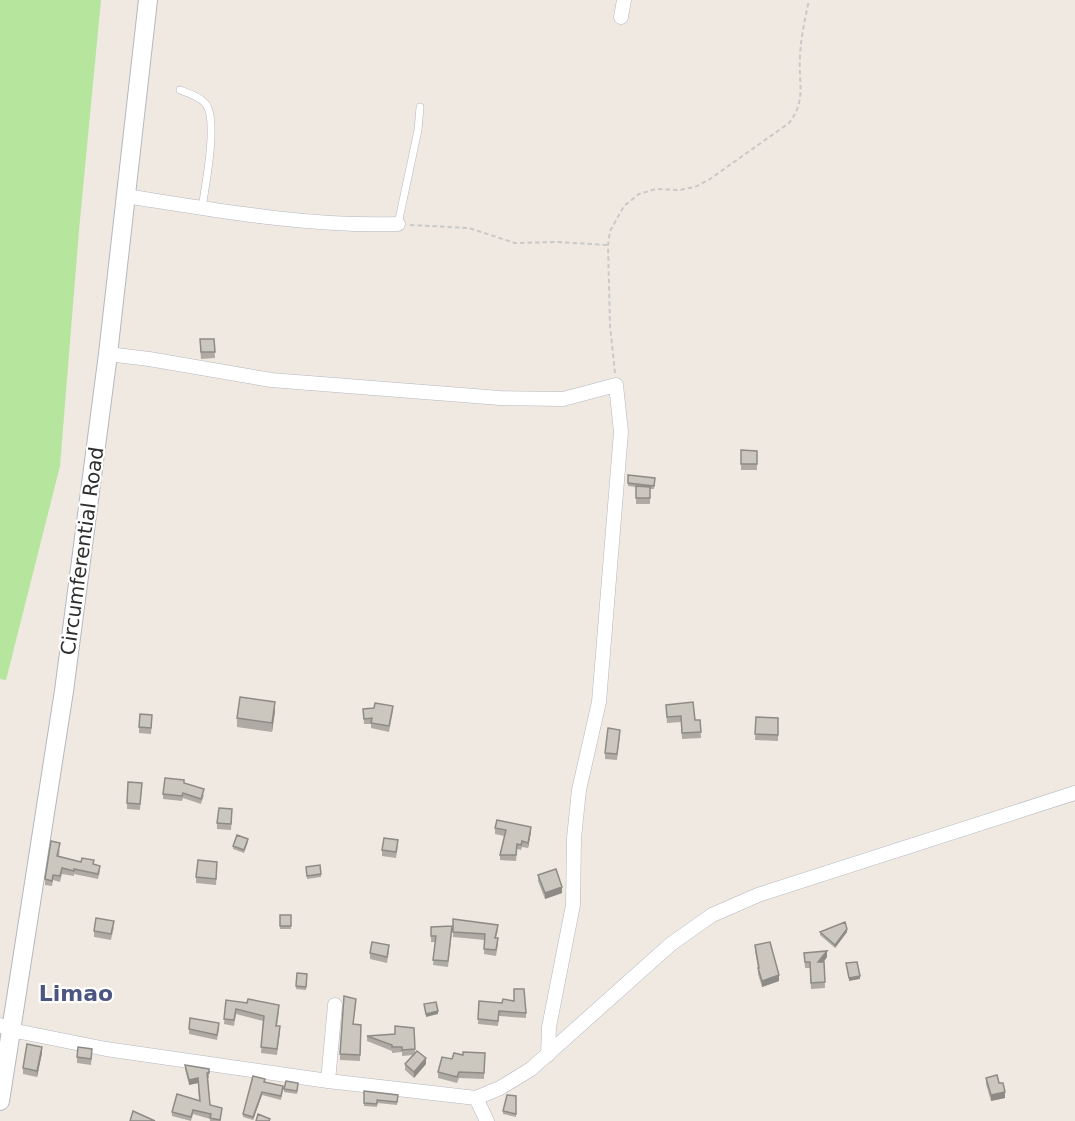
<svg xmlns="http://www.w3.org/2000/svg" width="1075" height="1121" font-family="'DejaVu Sans',sans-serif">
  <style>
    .green { fill: #b6e59e }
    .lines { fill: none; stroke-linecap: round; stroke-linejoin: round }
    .service-casing { stroke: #b4b7c1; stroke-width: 8 }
    .minor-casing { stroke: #b4b7c1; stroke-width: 15 }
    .secondary-casing { stroke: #b4b7c1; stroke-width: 20 }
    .path { stroke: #c9c9c9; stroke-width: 2; stroke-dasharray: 4.5 3; stroke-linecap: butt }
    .service { stroke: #fff; stroke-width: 7 }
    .minor { stroke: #fff; stroke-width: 14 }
    .secondary { stroke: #fff; stroke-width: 18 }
    .wall { fill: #afaba4 }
    .shaded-wall { fill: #8e8b86 }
    .building { fill: #cbc7bf; stroke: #8e8b86; stroke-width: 1.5 }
    .labels { text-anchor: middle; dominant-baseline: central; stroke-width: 4.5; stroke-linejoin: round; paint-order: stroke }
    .street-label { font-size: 20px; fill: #2e2e2e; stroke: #fff }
    .quarter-label { font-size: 22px; font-weight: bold; fill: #4d5680; stroke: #fff }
  </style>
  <rect width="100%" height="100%" fill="#efe9e1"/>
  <path class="green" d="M 0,0 L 101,0 L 79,230 L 60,466 L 6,680 L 0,679 Z"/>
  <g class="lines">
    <g class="service-casing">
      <path id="service" d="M 180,90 C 188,93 199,96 205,103 C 219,118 205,187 202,208
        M 398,224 L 418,130 L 420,107"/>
    </g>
    <g class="minor-casing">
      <path id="minor" d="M 621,17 L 624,0
        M 126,196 C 216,210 307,227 398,224
        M 108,354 L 149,359 L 271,380 L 500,398 L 563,399 L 616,385 L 621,432 L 599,702 L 579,790 L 574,838 L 573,905 L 549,1027 L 548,1055
        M 0,1025 L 11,1030 L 106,1049 L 328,1081 L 476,1098 L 500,1088 L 531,1069 L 671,944 L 712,915 L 758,895 L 1075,793
        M 328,1081 L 335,1005
        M 476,1098 L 487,1121"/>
    </g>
    <g class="secondary-casing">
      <path id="secondary" d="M 0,1101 L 64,691 L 108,354 L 148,0"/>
    </g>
    <path class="path" d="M 410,225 L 469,228 L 515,243 L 557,242 L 608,245
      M 615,373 L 610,326 L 608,245 L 610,231 L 624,206 L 639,194 L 656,189 L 679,190 L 695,187 L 710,179 L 789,123 C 807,100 798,82 800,56 C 801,36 805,19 809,0"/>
    <use href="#service" class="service"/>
    <use href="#minor" class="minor"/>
    <use href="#secondary" class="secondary"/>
  </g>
  <path class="wall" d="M 214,339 L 215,358 L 201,359 L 200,345 Z
    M 741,450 L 757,451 L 757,470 L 741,470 Z
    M 655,478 L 654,489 L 650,489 L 650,504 L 636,504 L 636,487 L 628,486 L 628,483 Z
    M 666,705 L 695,720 L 700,720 L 701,738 L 682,739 L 681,722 L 667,723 Z
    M 363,709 L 393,711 L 389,732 L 371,728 L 371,724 L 364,724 Z
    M 275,711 L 272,732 L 237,727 L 237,718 Z
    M 756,717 L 778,718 L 778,741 L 755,740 Z
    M 152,721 L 151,734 L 139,733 L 139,727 Z
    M 620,736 L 617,760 L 605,759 L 605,753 Z
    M 142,783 L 140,810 L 127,809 L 127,803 Z
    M 184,783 L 204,795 L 201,804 L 183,798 L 182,801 L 163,799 L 163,794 Z
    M 232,815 L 231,830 L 217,829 L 217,823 Z
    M 495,828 L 531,832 L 528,848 L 522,847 L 521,850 L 517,849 L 516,861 L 500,860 L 500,855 L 504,836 L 495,834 Z
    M 248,842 L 244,853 L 233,849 L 233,846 Z
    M 398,846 L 396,858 L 382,856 L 382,850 Z
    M 60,849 L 59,856 L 94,865 L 100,871 L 98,879 L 74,874 L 74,876 L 62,874 L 60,882 L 53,880 L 52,886 L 45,885 L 45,879 Z
    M 306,867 L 321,874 L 321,877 L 307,879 Z
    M 217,868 L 216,885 L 196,883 L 196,877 Z
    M 538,875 L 562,893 L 545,899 L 538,881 Z
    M 280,915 L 291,915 L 291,929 L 280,929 Z
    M 453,919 L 498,930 L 496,938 L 498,944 L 496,956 L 484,954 L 485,940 L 453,937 Z
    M 114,927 L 111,940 L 94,937 L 94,931 Z
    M 431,927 L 452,932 L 448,967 L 433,965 L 435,942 L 431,942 Z
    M 820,932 L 847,932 L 835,948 L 820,935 Z
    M 755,945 L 779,981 L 762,987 L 758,974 L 758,968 L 755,951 Z
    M 389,951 L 387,963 L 370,959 L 370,953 Z
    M 804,953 L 827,957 L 824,962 L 825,988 L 811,989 L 810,968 L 805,968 Z
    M 297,973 L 307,974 L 306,990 L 296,989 Z
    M 226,1000 L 279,1011 L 277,1026 L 280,1032 L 277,1055 L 261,1053 L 263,1021 L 236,1014 L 234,1026 L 224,1024 Z
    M 479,1001 L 526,1013 L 526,1018 L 499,1016 L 498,1026 L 478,1024 Z
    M 356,1004 L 353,1024 L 361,1025 L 360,1061 L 340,1060 L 340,1054 Z
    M 219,1028 L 217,1040 L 189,1034 L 189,1029 Z
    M 414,1028 L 415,1052 L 426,1064 L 414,1078 L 405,1070 L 405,1064 L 413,1055 L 402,1056 L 402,1052 L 392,1053 L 392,1051 L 367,1041 L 367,1036 L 395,1034 Z
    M 42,1053 L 37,1077 L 23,1074 L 23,1068 Z
    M 485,1053 L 484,1079 L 459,1078 L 457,1083 L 438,1078 L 438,1072 L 452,1059 L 463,1055 Z
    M 92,1055 L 91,1065 L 77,1063 L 77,1057 Z
    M 185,1065 L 209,1069 L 209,1078 L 208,1078 L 210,1105 L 222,1112 L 220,1121 L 210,1121 L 210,1119 L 193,1114 L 191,1121 L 172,1116 L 172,1112 L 199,1101 L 198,1083 L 189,1085 L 185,1069 Z
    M 986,1078 L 999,1083 L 1005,1098 L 991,1101 L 986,1084 Z
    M 264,1082 L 283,1089 L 281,1100 L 262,1095 L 253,1120 L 243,1117 L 243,1114 Z
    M 298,1086 L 297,1094 L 284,1092 L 284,1089 Z
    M 364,1091 L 398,1095 L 397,1105 L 377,1103 L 377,1107 L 364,1106 Z
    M 516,1096 L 516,1117 L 503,1114 L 503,1111 Z"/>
  <path class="shaded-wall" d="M 275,702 L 275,711 L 272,732 L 272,723 Z
    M 531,827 L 531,832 L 528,848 L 528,843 Z
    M 562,887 L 562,893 L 545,899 L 545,893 Z
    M 847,929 L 847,932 L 835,948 L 835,945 Z
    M 827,951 L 827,957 L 818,968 L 818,962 Z
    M 779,975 L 779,981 L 762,987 L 762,981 Z
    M 860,976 L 860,979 L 849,981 L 849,978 Z
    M 438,1011 L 438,1014 L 426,1017 L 426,1014 Z
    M 42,1047 L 42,1053 L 37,1077 L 37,1071 Z
    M 426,1058 L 426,1064 L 414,1078 L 414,1072 Z
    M 198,1078 L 198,1083 L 189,1085 L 189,1080 Z
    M 262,1092 L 262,1095 L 253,1120 L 253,1117 Z
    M 1005,1092 L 1005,1098 L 991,1101 L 991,1095 Z"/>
  <path class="building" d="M 200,339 L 214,339 L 215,352 L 201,352 Z
    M 741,450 L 757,451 L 757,464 L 741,464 Z
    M 628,475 L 655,478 L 654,486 L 628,483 Z
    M 636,486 L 650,487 L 650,498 L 636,498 Z
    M 240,697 L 275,702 L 272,723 L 237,718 Z
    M 693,702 L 695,720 L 700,720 L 701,732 L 682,733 L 681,716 L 667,717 L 666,705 Z
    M 375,703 L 393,706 L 389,726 L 371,723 L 372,718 L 364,719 L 363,709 L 374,708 Z
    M 140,714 L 152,715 L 151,728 L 139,727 Z
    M 756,717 L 778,718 L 778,735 L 755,734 Z
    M 608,728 L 620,730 L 617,754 L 605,753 Z
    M 165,778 L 184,780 L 184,783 L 204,789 L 201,799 L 183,793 L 182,796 L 163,794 Z
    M 128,782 L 142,783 L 140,804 L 127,803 Z
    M 219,808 L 232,809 L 231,824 L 217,823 Z
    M 497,820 L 531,827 L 528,843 L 522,841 L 521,845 L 517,844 L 516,855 L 500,855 L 506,830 L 495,828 Z
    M 237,835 L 248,839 L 244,850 L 233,846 Z
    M 384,838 L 398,840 L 396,852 L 382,850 Z
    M 51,841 L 60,843 L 57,856 L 81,862 L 82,858 L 94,860 L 93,864 L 100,866 L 98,874 L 74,869 L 74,871 L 62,868 L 60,876 L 53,875 L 52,881 L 45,879 Z
    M 198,860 L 217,862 L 216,879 L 196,877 Z
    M 320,865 L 321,874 L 307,876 L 306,867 Z
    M 556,869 L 562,887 L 545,893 L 538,875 Z
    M 280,915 L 291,915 L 291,926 L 280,926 Z
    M 96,918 L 114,921 L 111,934 L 94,931 Z
    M 453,919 L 498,925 L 495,938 L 498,938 L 496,950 L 484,949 L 485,934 L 453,932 Z
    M 845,922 L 847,929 L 835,945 L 820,932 Z
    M 452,926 L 448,961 L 433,960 L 436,936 L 431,936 L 431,927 Z
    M 372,942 L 389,945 L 387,957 L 370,953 Z
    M 770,942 L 779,975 L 762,981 L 758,968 L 759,968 L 755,945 Z
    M 827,951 L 818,962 L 824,962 L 825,982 L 811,983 L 810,962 L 805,962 L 804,953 Z
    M 857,962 L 860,976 L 849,978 L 846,963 Z
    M 297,973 L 307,974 L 306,987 L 296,986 Z
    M 514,989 L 524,989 L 526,1013 L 499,1011 L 498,1021 L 478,1019 L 479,1001 L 502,1003 L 503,999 L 514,1001 Z
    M 344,996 L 356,999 L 353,1024 L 361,1025 L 360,1055 L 340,1054 Z
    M 248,999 L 279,1005 L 276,1026 L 280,1026 L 277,1049 L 261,1047 L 264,1016 L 236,1009 L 234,1020 L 224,1019 L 226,1000 L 247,1003 Z
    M 436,1002 L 438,1011 L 426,1014 L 424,1004 Z
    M 190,1018 L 219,1023 L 217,1035 L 189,1029 Z
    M 395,1026 L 414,1028 L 415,1049 L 402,1050 L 402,1047 L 392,1047 L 392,1045 L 367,1036 L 395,1034 Z
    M 27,1044 L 42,1047 L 37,1071 L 23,1068 Z
    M 78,1047 L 92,1049 L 91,1059 L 77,1057 Z
    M 417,1051 L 426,1058 L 414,1072 L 405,1064 Z
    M 463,1052 L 485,1053 L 484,1073 L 459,1072 L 457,1077 L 438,1072 L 442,1057 L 452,1059 L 454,1053 L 463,1055 Z
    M 185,1065 L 209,1069 L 209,1073 L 207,1073 L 210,1105 L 222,1108 L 220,1120 L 210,1118 L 211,1114 L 193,1110 L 191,1117 L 172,1112 L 177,1094 L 200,1101 L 198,1078 L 189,1080 Z
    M 997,1075 L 999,1083 L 1003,1083 L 1005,1092 L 991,1095 L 986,1078 Z
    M 253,1076 L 265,1079 L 264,1082 L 283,1086 L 281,1096 L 262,1092 L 253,1117 L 243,1114 Z
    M 286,1081 L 298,1083 L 297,1091 L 284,1089 Z
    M 364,1091 L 398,1095 L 397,1102 L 377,1100 L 377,1104 L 364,1103 Z
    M 507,1095 L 516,1096 L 516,1114 L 503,1111 Z
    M 133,1111 L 155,1121 L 130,1121 Z
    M 258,1114 L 270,1119 L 269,1121 L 256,1121 Z"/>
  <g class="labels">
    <g class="street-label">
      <text transform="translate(82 551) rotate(-82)">Circumferential Road</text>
    </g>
    <g class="quarter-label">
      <text x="76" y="993">Limao</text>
    </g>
  </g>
</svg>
